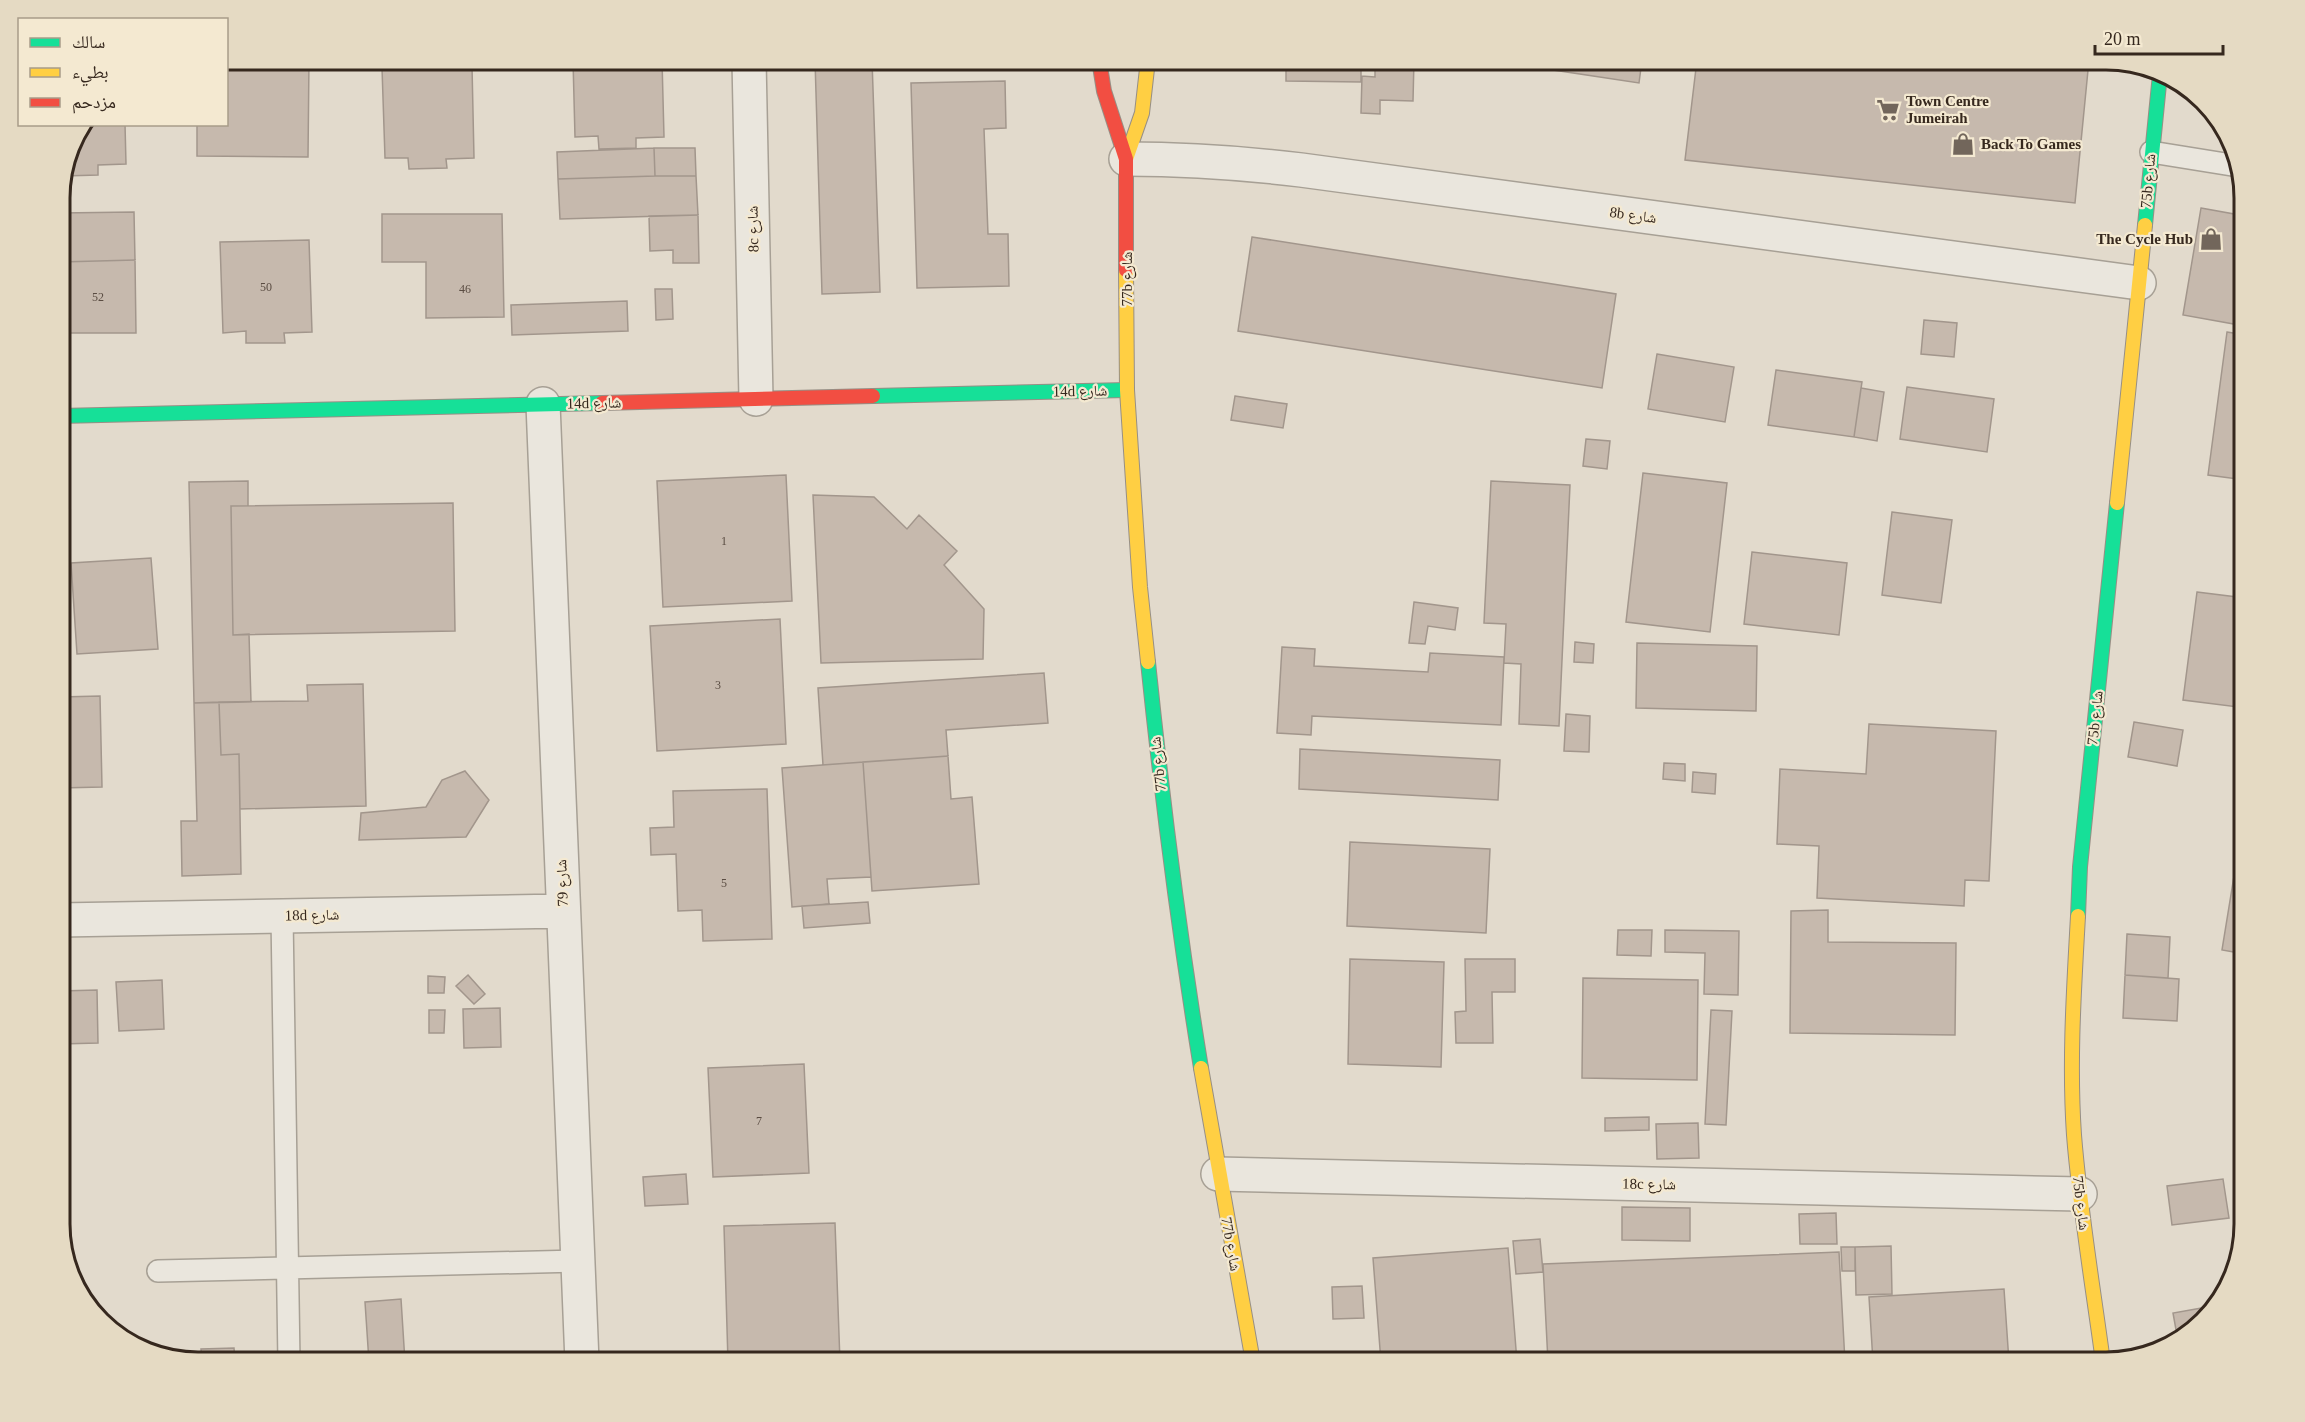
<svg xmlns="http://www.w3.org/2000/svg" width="2305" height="1422" font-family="'Times New Roman','Noto Naskh Arabic',serif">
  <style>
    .building { fill: #c6b9ad; stroke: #a2968c; stroke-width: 1.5 }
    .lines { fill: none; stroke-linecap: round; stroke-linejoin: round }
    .lane-casing { stroke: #a7a095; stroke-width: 24 }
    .street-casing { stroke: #a7a095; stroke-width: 36 }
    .fast-casing { stroke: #978f85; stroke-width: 16 }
    .slow-casing { stroke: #978f85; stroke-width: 16 }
    .jam-casing { stroke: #978f85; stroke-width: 16 }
    .lane { stroke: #eae6dd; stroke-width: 21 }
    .street { stroke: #eae6dd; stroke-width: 33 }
    .fast { stroke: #16e098; stroke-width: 14 }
    .slow { stroke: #ffcf43; stroke-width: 14 }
    .jam { stroke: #f24e42; stroke-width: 14 }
    .labels { text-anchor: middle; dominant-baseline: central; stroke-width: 4.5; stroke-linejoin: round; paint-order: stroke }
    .number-label { font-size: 12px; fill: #5a4c42 }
    .poi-label { font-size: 15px; font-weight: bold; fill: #36281e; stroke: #f4e9d1; text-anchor: start }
    .street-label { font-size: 15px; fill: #36281e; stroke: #f4e9d1 }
    .rim { fill: none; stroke: #36281e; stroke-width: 3 }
  </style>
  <rect width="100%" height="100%" fill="#e2dacc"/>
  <path class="building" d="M 226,60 L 309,60 L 308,157 L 197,156 L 197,124 L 226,124 Z
    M 573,60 L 662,60 L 664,137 L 636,138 L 636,148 L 599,149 L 598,136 L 575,137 Z
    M 815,60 L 872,60 L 880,292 L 822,294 Z
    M 1247,60 L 1361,60 L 1361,82 L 1286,81 L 1286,66 L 1246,65 Z
    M 1375,60 L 1414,60 L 1413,101 L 1380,100 L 1380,114 L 1361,113 L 1362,76 L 1375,77 Z
    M 1548,60 L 1642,60 L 1639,83 L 1547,69 Z
    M 1697,60 L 2089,60 L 2075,203 L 1685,160 Z
    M 472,66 L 474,158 L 446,159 L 447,168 L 409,169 L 408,158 L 385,158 L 382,68 Z
    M 1005,81 L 1006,128 L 984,129 L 988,234 L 1008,234 L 1009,286 L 917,288 L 911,83 Z
    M 85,124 L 125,124 L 126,164 L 98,165 L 98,175 L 64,176 L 71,145 Z
    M 654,148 L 695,148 L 696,176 L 655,176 Z
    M 654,148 L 655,176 L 558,179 L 557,152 Z
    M 655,176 L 696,176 L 698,215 L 560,219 L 558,179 Z
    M 2239,184 L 2243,185 L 2245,190 L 2245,211 L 2235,209 Z
    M 2201,208 L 2245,216 L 2245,326 L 2183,315 Z
    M 134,212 L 135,260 L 60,262 L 60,213 Z
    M 382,214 L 502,214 L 504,317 L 426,318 L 426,262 L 382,262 Z
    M 698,215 L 699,263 L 673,263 L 673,250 L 650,251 L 649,216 Z
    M 1252,237 L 1616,294 L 1602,388 L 1238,331 Z
    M 309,240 L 312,332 L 284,333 L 285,343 L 246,343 L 246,331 L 223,333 L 220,242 Z
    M 135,260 L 136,333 L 60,333 L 60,262 Z
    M 655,289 L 672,289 L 673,319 L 656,320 Z
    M 627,301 L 628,331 L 512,335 L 511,305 Z
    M 1924,320 L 1957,323 L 1954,357 L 1921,354 Z
    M 2227,332 L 2245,335 L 2245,480 L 2208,475 Z
    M 1657,354 L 1734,367 L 1725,422 L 1648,409 Z
    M 1776,370 L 1862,382 L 1854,437 L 1768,425 Z
    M 1907,387 L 1994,399 L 1987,452 L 1900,439 Z
    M 1861,388 L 1884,392 L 1877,441 L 1854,437 Z
    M 1235,396 L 1287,404 L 1283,428 L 1231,420 Z
    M 1586,439 L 1610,441 L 1607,469 L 1583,466 Z
    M 1643,473 L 1727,483 L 1710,632 L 1626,622 Z
    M 786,475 L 792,601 L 663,607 L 657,481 Z
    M 248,481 L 248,506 L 231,506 L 233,635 L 249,634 L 251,702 L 194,703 L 189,482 Z
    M 1491,481 L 1570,485 L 1559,726 L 1519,724 L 1521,664 L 1504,663 L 1506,624 L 1484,623 Z
    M 813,495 L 874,497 L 907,529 L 919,515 L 957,551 L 944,565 L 984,609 L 983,659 L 821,663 Z
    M 453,503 L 455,631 L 233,635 L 231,506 Z
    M 1892,512 L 1952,520 L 1941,603 L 1882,595 Z
    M 1752,552 L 1847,563 L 1839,635 L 1744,624 Z
    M 151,558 L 158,649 L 77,654 L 71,563 Z
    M 2197,592 L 2245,598 L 2245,654 L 2238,707 L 2183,700 Z
    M 1414,602 L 1458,608 L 1455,630 L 1428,626 L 1425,644 L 1409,643 Z
    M 780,619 L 786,744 L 657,751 L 650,626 Z
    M 1575,642 L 1594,644 L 1593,663 L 1574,662 Z
    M 1637,643 L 1757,646 L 1756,711 L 1636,708 Z
    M 1282,647 L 1315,649 L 1314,666 L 1428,672 L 1430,653 L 1504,657 L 1501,725 L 1312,716 L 1311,735 L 1277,733 Z
    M 1044,673 L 1048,723 L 946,730 L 948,756 L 823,765 L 818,688 Z
    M 363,684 L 366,806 L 240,809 L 239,754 L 221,755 L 219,702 L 308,701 L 307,685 Z
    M 100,696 L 102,787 L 60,788 L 60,697 Z
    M 219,702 L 221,755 L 239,754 L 241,874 L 182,876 L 181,821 L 197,821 L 194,703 Z
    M 1566,714 L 1590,716 L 1589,752 L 1564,751 Z
    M 2134,722 L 2183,730 L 2177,766 L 2128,757 Z
    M 1869,724 L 1996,731 L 1989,881 L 1965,880 L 1964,906 L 1817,898 L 1819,846 L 1777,844 L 1780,769 L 1866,774 Z
    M 1300,749 L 1500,760 L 1498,800 L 1299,789 Z
    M 948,756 L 951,799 L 972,797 L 979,884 L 872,891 L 863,762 Z
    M 863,762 L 871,877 L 827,879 L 829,904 L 792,907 L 782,768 Z
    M 1664,763 L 1685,764 L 1685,781 L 1663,779 Z
    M 2244,767 L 2245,767 L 2245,837 L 2236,836 Z
    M 465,771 L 489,800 L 466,837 L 359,840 L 361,813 L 426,807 L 442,780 Z
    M 1693,772 L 1716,774 L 1715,794 L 1692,792 Z
    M 767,789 L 772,939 L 703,941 L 702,910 L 678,911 L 676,854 L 651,855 L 650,828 L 674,827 L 673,791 Z
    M 1350,842 L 1490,849 L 1486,933 L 1347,926 Z
    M 2234,876 L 2245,878 L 2245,954 L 2222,950 Z
    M 868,902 L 870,923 L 804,928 L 802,906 Z
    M 1828,910 L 1828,942 L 1956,943 L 1955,1035 L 1790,1033 L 1791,911 Z
    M 1618,930 L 1652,930 L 1651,956 L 1617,955 Z
    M 1665,930 L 1739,931 L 1738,995 L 1704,994 L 1705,953 L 1665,952 Z
    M 2127,934 L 2170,937 L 2168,978 L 2125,975 Z
    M 1350,959 L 1444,962 L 1441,1067 L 1348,1064 Z
    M 1465,959 L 1515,959 L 1515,992 L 1492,992 L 1493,1043 L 1456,1043 L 1455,1012 L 1466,1011 Z
    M 468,975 L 485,994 L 474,1004 L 456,986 Z
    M 2125,975 L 2179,979 L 2177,1021 L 2123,1018 Z
    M 428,976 L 445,977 L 444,993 L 428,993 Z
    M 1583,978 L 1698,980 L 1697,1080 L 1582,1078 Z
    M 162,980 L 164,1029 L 119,1031 L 116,982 Z
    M 97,990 L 98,1043 L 60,1044 L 60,991 Z
    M 500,1008 L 501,1047 L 464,1048 L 463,1009 Z
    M 429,1010 L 445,1010 L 444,1033 L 429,1033 Z
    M 1711,1010 L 1732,1011 L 1726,1125 L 1705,1124 Z
    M 804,1064 L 809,1173 L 713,1177 L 708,1068 Z
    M 1649,1117 L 1649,1130 L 1605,1131 L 1605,1118 Z
    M 1698,1123 L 1699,1158 L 1657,1159 L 1656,1124 Z
    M 686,1174 L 688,1204 L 645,1206 L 643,1177 Z
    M 2223,1179 L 2229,1218 L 2172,1225 L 2167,1186 Z
    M 1622,1207 L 1690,1208 L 1690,1241 L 1622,1240 Z
    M 1836,1213 L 1837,1244 L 1800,1244 L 1799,1214 Z
    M 835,1223 L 840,1362 L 728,1362 L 724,1226 Z
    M 1540,1239 L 1543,1272 L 1516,1274 L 1513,1241 Z
    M 1891,1246 L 1892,1294 L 1856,1295 L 1855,1247 Z
    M 1841,1247 L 1855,1247 L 1855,1271 L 1842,1271 Z
    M 1508,1248 L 1517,1362 L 1381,1362 L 1373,1258 Z
    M 1839,1252 L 1845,1362 L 1548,1362 L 1543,1264 Z
    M 1362,1286 L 1364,1318 L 1333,1319 L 1332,1287 Z
    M 2004,1289 L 2009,1362 L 1873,1362 L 1869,1297 Z
    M 401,1299 L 405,1362 L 369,1362 L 365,1302 Z
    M 2213,1306 L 2178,1341 L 2173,1313 Z
    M 234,1348 L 235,1362 L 202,1362 L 201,1349 Z
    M 1375,1353 L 1376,1362 L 1345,1362 L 1344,1356 Z"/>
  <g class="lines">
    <g class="lane-casing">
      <path id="lane" d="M 2151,152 L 2238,166
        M 282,916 L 289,1362
        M 158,1271 L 578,1261"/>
    </g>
    <g class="street-casing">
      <path id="street" d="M 749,60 L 756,399
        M 1126,159 C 1185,159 1243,163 1301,170 L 2139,283
        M 543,404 L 582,1362
        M 60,920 L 563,911
        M 1218,1174 L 2080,1194"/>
    </g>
    <g class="fast-casing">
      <path id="fast" d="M 2145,225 L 2160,74
        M 873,396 L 1127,390
        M 60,416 L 602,403
        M 1148,662 C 1162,798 1179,933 1201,1068
        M 2078,916 L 2080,867 L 2117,503"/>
    </g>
    <g class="slow-casing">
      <path id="slow" d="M 1126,159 L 1142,113 L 1148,60
        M 1126,270 L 1127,390 L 1140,587 L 1148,662
        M 2117,503 L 2145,225
        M 2078,916 C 2074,988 2069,1062 2074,1135 C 2080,1211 2093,1287 2103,1362
        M 1201,1068 L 1253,1362"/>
    </g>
    <g class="jam-casing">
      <path id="jam" d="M 1099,60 L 1104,91 L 1126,159 L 1126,270
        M 602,403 L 873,396"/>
    </g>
    <use href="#lane" class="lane"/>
    <use href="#street" class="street"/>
    <use href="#fast" class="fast"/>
    <use href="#slow" class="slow"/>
    <use href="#jam" class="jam"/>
  </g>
  <defs>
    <g id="supermarket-bare" transform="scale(1.8)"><path d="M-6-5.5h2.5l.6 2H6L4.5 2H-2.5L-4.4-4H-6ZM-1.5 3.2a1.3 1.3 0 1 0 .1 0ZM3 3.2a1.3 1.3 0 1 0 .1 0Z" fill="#72665b" stroke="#f4e9d1" stroke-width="2.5" paint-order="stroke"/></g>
    <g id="shop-bare" transform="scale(1.8)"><path d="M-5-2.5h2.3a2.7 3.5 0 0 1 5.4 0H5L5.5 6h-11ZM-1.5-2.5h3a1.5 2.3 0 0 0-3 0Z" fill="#72665b" stroke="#f4e9d1" stroke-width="2.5" paint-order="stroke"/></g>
  </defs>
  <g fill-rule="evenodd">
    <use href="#supermarket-bare" x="1888" y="110"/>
    <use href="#shop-bare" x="1963" y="144"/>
    <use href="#shop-bare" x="2211" y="239"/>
  </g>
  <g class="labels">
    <g class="number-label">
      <text x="266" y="287">50</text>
      <text x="465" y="289">46</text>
      <text x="98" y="297">52</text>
      <text x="724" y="541">1</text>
      <text x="718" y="685">3</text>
      <text x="724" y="883">5</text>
      <text x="759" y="1121">7</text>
    </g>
    <g class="poi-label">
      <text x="1906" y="101">Town Centre<tspan x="1906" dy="17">Jumeirah</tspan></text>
      <text x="1981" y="144">Back To Games</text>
      <text x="2193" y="239" text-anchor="end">The Cycle Hub</text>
    </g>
    <g class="street-label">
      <text transform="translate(2148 181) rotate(-85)">75b شارع</text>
      <text transform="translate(1633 215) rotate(8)">8b شارع</text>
      <text transform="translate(753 229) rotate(-91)">8c شارع</text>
      <text transform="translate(1127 279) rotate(-90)">77b شارع</text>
      <text transform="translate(1080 391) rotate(-1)">14d شارع</text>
      <text transform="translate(594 403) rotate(-1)">14d شارع</text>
      <text transform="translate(2095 718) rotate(-84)">75b شارع</text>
      <text transform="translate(1158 764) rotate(-96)">77b شارع</text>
      <text transform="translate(562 883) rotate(-92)">شارع 79</text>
      <text transform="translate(312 915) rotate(-1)">18d شارع</text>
      <text transform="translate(1649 1184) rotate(1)">18c شارع</text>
      <text transform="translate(2081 1203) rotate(83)">75b شارع</text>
      <text transform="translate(1231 1244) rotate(80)">77b شارع</text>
    </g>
  </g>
  <path d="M0 0H2305V1422H0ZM198 70H2106A128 128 0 0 1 2234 198V1224A128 128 0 0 1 2106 1352H198A128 128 0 0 1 70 1224V198A128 128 0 0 1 198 70Z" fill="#e5dac3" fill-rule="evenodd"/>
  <path class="rim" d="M198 70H2106A128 128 0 0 1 2234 198V1224A128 128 0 0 1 2106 1352H198A128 128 0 0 1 70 1224V198A128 128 0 0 1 198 70Z"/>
  <rect x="18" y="18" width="210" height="108" fill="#f4e9d1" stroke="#a89c89" stroke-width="1.5"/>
  <rect x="30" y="38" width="30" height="9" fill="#16e098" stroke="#a89c89" stroke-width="1.5"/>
  <text x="72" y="48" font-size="18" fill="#36281e">سالك</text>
  <rect x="30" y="68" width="30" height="9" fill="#ffcf43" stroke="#a89c89" stroke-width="1.5"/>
  <text x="72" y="78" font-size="18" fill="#36281e">بطيء</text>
  <rect x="30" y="98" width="30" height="9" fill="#f24e42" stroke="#a89c89" stroke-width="1.5"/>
  <text x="72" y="108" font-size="18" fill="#36281e">مزدحم</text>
  <path d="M2095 45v9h128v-9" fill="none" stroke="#36281e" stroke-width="3"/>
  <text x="2104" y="45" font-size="18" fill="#36281e" stroke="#f4e9d1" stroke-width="4.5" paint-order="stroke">20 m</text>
</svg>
